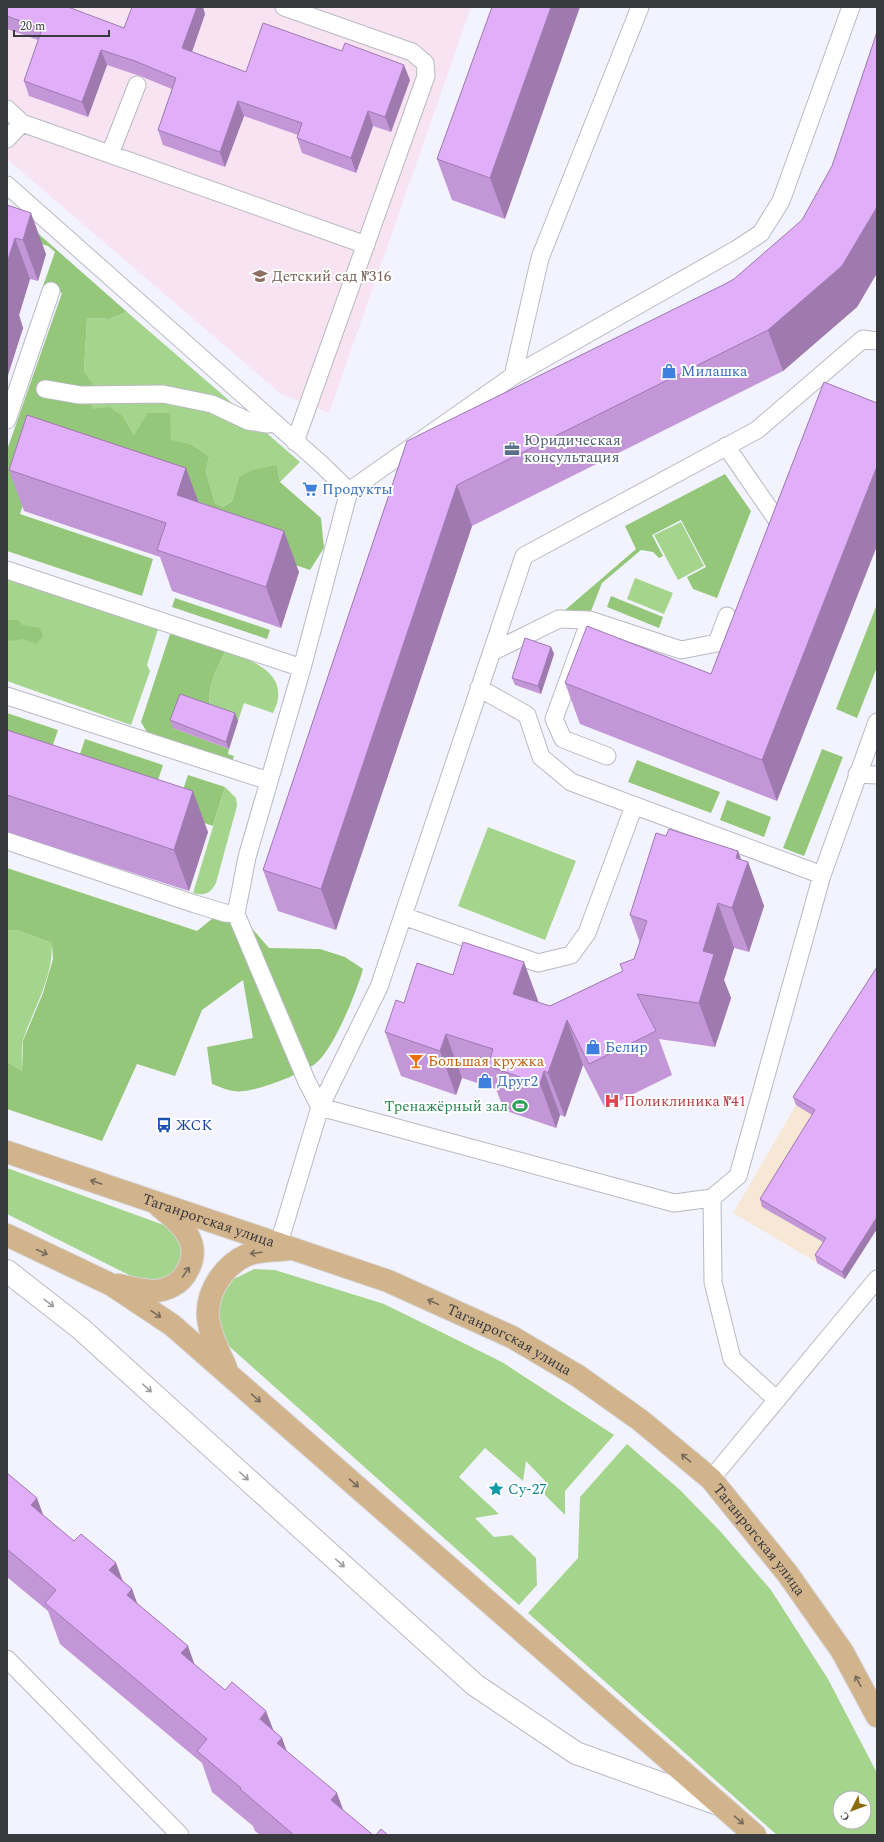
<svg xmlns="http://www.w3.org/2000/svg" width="884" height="1842" font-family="Spectral,serif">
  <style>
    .industrial { fill: #f7e7d5 }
    .education { fill: #f8e3f2 }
    .green { fill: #a5d58d; fill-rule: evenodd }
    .forest { fill: #95c77b }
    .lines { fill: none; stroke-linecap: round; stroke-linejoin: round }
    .service-casing { stroke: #b8b9c3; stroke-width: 19 }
    .minor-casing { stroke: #b8b9c3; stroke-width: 24 }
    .primary-casing { stroke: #d3d3d4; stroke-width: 24 }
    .service { stroke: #fff; stroke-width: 17 }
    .minor { stroke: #fff; stroke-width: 22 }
    .primary { stroke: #d2b48c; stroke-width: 22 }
    .wall { fill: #c296d7 }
    .shaded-wall { fill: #9e7aaf }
    .building { fill: #e1affa; stroke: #9e7aaf }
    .oneway { stroke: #766a5d }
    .oneway2 { stroke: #9c9c9e }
    .labels { text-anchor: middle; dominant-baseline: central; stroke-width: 4; stroke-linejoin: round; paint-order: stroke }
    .education-label { font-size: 15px; fill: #785e54; stroke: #fff; text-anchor: start }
    .shop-label { font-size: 15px; fill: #366cbe; stroke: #fff; text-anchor: start }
    .service-label { font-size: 15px; fill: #4e5e75; stroke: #fff; text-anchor: start }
    .food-label { font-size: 15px; fill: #c56008; stroke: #fff; text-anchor: start }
    .health-label { font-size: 15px; fill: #be3a42; stroke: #fff; text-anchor: start }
    .leisure-label { font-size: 15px; fill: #27864d; stroke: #fff; text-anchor: end }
    .transit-label { font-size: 15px; fill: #164399; stroke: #fff; text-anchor: start }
    .street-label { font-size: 15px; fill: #38393d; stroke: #fff }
    .culture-label { font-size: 15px; fill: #0d838f; stroke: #fff; text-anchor: start }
  </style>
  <rect width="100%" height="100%" fill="#f2f3fe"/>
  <path class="industrial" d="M 877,979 L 877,1229 L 845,1279 L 733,1213 L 796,1105 Z"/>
  <path class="education" d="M 7,7 L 471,7 L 329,413 L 281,394 L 7,159 Z"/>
  <path class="green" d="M 127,312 L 300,462 L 280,482 L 277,465 L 239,477 L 232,501 L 223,507 L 215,503 L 206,472 L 209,456 L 191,444 L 134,435 L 123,416 L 91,409 L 84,372 L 87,318 L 109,319 Z
    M 681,522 L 704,566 L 678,580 L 654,535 Z
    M 7,578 L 158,629 L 147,665 L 150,671 L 131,725 L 7,681 Z
    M 635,578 L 673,593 L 664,614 L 627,599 Z
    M 226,650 C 246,659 282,669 278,698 C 278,703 275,708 273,713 L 244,703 L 238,721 L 210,711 C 207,686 215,672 226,650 Z
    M 225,787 L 236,798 L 237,806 L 216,883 C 210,894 205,896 193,893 Z
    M 488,827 L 576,861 L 545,940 L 458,906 Z
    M 17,930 L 52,943 C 53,978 34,1007 23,1040 C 21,1049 22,1061 22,1071 L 7,1062 L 7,931 Z
    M 7,1168 L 172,1228 L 180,1236 L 185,1261 L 165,1283 L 137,1279 L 7,1214 Z
    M 254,1269 L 275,1270 L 384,1304 L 502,1362 L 614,1435 L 565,1491 L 565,1515 L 545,1495 L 545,1481 L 526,1461 L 523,1481 L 485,1448 L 459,1477 L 499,1514 L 475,1518 L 494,1537 L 512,1535 L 536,1558 L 537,1585 L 519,1605 L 221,1339 L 215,1318 L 220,1296 L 234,1279 Z
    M 627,1444 L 680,1490 L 721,1532 L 771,1590 L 828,1679 L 877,1773 L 877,1835 L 777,1835 L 528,1613 L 578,1558 L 580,1497 ZM 840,1798 L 864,1798 L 864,1822 L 840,1822 Z"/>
  <path class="forest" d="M 7,206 L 127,312 L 109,319 L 87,318 L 84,372 L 96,388 L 91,409 L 109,407 L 123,416 L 134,435 L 148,413 L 170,413 L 171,440 L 191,444 L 209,456 L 206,472 L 215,503 L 223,507 L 232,501 L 239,477 L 252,470 L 277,465 L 280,482 L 321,518 L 324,548 L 310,570 L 197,532 L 41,451 L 20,514 L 153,559 L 142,596 L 7,551 L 7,450 L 62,293 L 43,286 L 55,252 L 48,246 L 7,233 Z
    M 725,474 L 751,511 L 717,598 L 693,589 L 687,577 L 706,567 L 681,520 L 652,535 L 663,556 L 659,558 L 653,552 L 641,550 L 602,583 L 591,611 L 564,611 L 636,549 L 625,526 Z
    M 611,596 L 663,617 L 659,628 L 607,607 Z
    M 175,598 L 270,630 L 267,639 L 172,607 Z
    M 877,604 L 877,667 L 857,718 L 836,709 Z
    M 7,620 L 18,620 L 22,625 L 40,628 L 43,636 L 36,644 L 23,639 L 10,641 L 7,639 Z
    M 171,631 L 226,650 C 215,672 207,686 210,711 L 173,728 L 229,749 L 228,754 L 234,756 L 231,765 L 148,734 L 141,722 Z
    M 7,713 L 58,730 L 45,768 L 7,756 Z
    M 85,739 L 163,765 L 150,804 L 72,778 Z
    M 822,749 L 843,757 L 804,856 L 783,848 Z
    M 637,760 L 720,792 L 711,813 L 628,782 Z
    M 188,775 L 225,787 L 213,826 L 175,813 Z
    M 727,800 L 771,817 L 764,837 L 720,820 Z
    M 7,868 L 197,931 L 218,914 L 249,925 L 269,948 L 320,949 L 345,957 L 363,969 C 357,991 333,1051 315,1064 C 303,1073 260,1090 244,1091 C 233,1093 222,1088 212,1084 L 207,1047 L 253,1038 L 243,980 L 202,1010 L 175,1076 L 137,1064 L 102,1141 L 7,1109 L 7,1062 L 22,1071 L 23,1041 L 43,993 L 53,959 L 52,943 L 17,930 L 7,931 Z"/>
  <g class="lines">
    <g class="service-casing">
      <path id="service" d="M 284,7 L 412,52 L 425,63 L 426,76 L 295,442
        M 851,7 L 781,201 L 761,233 L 737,249 L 513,376 L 349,491 L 302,668 L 247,857 L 236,914 L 307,1082 L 320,1107 L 674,1203 L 712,1198 L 738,1176 L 822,875 L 877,722
        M 7,109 L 22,123
        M 7,139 L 22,123 L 366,245
        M 110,154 L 137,85
        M 7,185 L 320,463 L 349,491
        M 513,376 L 540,258 L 640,7
        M 45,389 L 80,395 L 163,394 L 212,404 L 248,421 L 267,424 L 275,423
        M 7,420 L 51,291
        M 726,446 L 777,520
        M 7,570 L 302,668
        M 492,652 L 559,619 L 590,620
        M 479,688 L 527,715 L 541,757 L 571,782 L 822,875
        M 7,696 L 269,781
        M 607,756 L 563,739 L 554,719 L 590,620 L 681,650 L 717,643 L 727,616
        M 857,774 L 877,775
        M 7,841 L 195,904 L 225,913 L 236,914
        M 403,916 L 538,963 L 571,955 L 587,933 L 634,806
        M 712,1198 L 713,1282 L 732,1359 L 777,1400
        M 279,1243 L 320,1107 L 379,987 L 524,556 L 757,430 L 863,339 L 877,341
        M 711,1479 L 877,1279
        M 7,1659 L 180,1835"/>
    </g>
    <g class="minor-casing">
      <path id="minor" d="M 7,1271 L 80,1328 L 475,1685 L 576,1753 L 721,1805"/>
    </g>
    <g class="primary-casing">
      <g id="primary">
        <path id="s1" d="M 7,1152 L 388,1281 L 512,1337 L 578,1376 L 640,1420 L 711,1479 L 787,1573 L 842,1651 L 877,1716"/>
        <path d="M 7,1235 L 112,1285 L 172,1325 L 755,1835"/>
        <path d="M 118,1285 C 129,1287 143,1291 155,1291 C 167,1290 180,1284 186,1273 C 204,1244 182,1224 160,1207"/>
        <path d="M 226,1368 C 212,1336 197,1312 219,1279 C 226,1269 235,1260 247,1255 C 259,1250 277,1251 289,1249"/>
      </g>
    </g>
    <use href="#service" class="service"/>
    <use href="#minor" class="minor"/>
    <use href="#primary" class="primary"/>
  </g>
  <path class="wall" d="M 7,7 L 124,28 L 205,14 L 192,52 L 246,72 L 410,80 L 391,132 L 373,126 L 356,173 L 302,153 L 297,138 L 298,135 L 244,116 L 225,167 L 163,145 L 158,130 L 172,89 L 140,76 L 107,65 L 88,117 L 29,96 L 24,81 L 38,40 L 7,29 Z
    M 492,7 L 505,219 L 452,200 L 437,159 Z
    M 877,32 L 877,273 L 857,307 L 783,371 L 472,526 L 336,930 L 278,911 L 263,870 L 407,441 L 725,284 L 734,279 L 802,220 L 832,166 Z
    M 7,205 L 46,254 L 38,281 L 30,279 L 19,315 L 23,328 L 7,378 Z
    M 824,382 L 777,801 L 580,724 L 565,683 L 711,674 Z
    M 9,470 L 199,503 L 299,572 L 281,628 L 172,591 L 160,557 L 24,511 Z
    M 551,647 L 554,654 L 541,694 L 515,685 L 512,678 Z
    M 170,720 L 238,721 L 229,749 L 173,728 Z
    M 7,730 L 208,832 L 189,891 L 7,832 Z
    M 666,836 L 738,851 L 741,860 L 748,862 L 764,906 L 749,952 L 734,948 L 724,980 L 731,998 L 715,1047 L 659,1039 L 672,1075 L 605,1108 L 583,1065 L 565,1117 L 560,1115 L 556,1128 L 504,1110 L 496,1089 L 462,1078 L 456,1095 L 401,1076 L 385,1032 L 404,1003 L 538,1003 L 550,1006 L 623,971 L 634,959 L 640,943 L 630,915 Z
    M 877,967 L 845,1279 L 817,1263 L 815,1255 L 823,1242 L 762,1207 L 760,1199 L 812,1115 L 796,1105 L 793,1097 Z
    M 7,1473 L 43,1515 L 74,1541 L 116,1563 L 123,1581 L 132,1589 L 137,1604 L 194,1664 L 282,1738 L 286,1751 L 343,1811 L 373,1835 L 260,1835 L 255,1831 L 253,1826 L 212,1792 L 202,1763 L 60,1644 L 48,1611 L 7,1577 Z"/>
  <path class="shaded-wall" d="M 197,7 L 203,7 L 205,14 L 188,63 L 182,48 Z
    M 551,7 L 580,7 L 505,219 L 490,178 Z
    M 101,50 L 107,65 L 88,117 L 82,102 Z
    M 404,65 L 410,80 L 391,132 L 385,117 Z
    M 238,101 L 244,116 L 225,167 L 220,152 Z
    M 368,111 L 373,126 L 356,173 L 351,158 Z
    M 877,207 L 877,273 L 857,307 L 783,371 L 768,330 Z
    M 31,213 L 46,254 L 38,281 L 23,240 Z
    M 15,238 L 30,279 L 19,315 L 23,328 L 7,378 L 7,263 Z
    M 877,466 L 877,546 L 777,801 L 762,760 Z
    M 186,468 L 201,509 L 177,495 Z
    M 457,485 L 472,526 L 336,930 L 321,889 Z
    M 284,531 L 299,572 L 281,628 L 266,587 Z
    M 551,647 L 554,654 L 541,694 L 538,686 Z
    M 235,713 L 238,721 L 229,749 L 226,742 Z
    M 193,791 L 208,832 L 189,891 L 174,850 Z
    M 738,851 L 745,871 L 748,862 L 764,906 L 749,952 L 732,908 L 736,858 Z
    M 718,903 L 734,948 L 724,980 L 731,998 L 715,1047 L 699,1003 L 703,951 Z
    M 524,962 L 540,1006 L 513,994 Z
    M 567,1020 L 583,1065 L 565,1117 L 548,1073 Z
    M 446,1034 L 462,1078 L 456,1095 L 440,1051 Z
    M 544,1071 L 560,1115 L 556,1128 L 540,1084 Z
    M 877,1217 L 877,1229 L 845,1279 L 842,1272 Z
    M 37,1498 L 52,1539 L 31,1505 Z
    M 116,1563 L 127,1595 L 132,1589 L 147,1630 L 109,1570 Z
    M 188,1646 L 203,1688 L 181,1653 Z
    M 266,1711 L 278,1742 L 282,1738 L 297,1779 L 260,1719 Z
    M 337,1793 L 352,1834 L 331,1800 Z"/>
  <path class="building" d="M 7,7 L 68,7 L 124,28 L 132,7 L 197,7 L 182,48 L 246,72 L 263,23 L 342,51 L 345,43 L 404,65 L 385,117 L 368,111 L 351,158 L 297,138 L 302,123 L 238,101 L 220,152 L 158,130 L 176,78 L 135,61 L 101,50 L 82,102 L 24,81 L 42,29 L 7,16 Z
    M 492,7 L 551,7 L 490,178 L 437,159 Z
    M 877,32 L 877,207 L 842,266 L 768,330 L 457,485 L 321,889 L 263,870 L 407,441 L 725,284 L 734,279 L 802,220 L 832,166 Z
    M 7,205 L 31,213 L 23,240 L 15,238 L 7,263 Z
    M 824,382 L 877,403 L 877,466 L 762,760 L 565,683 L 587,626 L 711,674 Z
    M 27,415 L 186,468 L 177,495 L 284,531 L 266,587 L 157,550 L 166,523 L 9,470 Z
    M 525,638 L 551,647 L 538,686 L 512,678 Z
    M 180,694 L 235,713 L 226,742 L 170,720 Z
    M 7,730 L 193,791 L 174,850 L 7,795 Z
    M 669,829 L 738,851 L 736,858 L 748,862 L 732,908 L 718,903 L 703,951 L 714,954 L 699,1003 L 637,994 L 656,1031 L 589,1064 L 567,1020 L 548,1073 L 544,1071 L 540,1084 L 488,1066 L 493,1049 L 446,1034 L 440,1051 L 385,1032 L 396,1000 L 404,1003 L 417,963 L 453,975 L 463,942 L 524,962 L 513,994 L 550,1006 L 623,971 L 620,964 L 634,959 L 647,921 L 630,915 L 656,833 L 666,836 Z
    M 877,967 L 877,1217 L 842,1272 L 815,1255 L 826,1238 L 760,1199 L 815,1110 L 793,1097 Z
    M 7,1473 L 37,1498 L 31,1505 L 74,1541 L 81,1534 L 116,1563 L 109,1570 L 132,1589 L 127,1595 L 188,1646 L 181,1653 L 225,1690 L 232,1682 L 266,1711 L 260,1719 L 282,1738 L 277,1743 L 337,1793 L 331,1800 L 373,1835 L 294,1835 L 240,1789 L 241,1788 L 197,1751 L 207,1739 L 45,1603 L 56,1590 L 7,1549 Z
    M 381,1829 L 388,1835 L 376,1835 Z"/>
  <defs><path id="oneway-shaft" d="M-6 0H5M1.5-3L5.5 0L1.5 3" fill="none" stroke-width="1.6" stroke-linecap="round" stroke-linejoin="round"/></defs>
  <g class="oneway">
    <use href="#oneway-shaft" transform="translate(96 1182) rotate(-161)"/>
    <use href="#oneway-shaft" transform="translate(42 1252) rotate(25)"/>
    <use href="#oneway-shaft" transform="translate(256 1253) rotate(173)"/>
    <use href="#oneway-shaft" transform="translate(186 1272) rotate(-56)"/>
    <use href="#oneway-shaft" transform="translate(433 1302) rotate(-156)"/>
    <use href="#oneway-shaft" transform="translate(156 1314) rotate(34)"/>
    <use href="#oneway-shaft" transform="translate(256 1398) rotate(41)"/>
    <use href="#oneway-shaft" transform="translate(686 1458) rotate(-140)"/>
    <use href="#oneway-shaft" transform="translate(354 1483) rotate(41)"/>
    <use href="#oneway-shaft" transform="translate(858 1681) rotate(-118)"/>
    <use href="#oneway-shaft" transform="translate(739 1820) rotate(41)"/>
  </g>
  <g class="oneway2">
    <use href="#oneway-shaft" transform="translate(49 1303) rotate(38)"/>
    <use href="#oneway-shaft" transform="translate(147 1388) rotate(42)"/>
    <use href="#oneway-shaft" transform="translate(244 1476) rotate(42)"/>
    <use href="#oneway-shaft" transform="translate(340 1563) rotate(42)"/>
  </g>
  <defs>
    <g id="school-bare" transform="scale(1.2)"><path d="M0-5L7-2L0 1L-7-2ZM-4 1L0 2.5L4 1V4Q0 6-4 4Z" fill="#8d6e63" stroke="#fff" stroke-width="2.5" paint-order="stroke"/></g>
    <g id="shop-bare" transform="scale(1.2)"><path d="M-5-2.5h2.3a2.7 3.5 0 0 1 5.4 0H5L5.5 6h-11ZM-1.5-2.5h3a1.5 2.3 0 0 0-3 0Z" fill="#3f7fe0" stroke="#fff" stroke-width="2.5" paint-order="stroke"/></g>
    <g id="office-bare" transform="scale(1.2)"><path d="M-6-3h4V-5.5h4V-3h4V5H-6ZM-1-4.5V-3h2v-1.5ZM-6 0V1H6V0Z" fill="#5c6f8a" stroke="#fff" stroke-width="2.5" paint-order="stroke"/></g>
    <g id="supermarket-bare" transform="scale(1.2)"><path d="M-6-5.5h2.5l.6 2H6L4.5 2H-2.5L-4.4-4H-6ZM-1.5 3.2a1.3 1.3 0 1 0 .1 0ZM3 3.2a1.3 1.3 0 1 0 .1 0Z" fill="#3f7fe0" stroke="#fff" stroke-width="2.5" paint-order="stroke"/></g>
    <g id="bar-bare" transform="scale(1.2)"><path d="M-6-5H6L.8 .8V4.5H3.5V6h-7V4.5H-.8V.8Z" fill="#e8710a" stroke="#fff" stroke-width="2.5" paint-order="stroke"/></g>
    <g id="hospital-bare" transform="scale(1.2)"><path d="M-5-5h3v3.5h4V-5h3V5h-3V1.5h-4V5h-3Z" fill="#e0444e" stroke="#fff" stroke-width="2.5" paint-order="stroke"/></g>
    <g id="stadium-bare" transform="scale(1.2)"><path d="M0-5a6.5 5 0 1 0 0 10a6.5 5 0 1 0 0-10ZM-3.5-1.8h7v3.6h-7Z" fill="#2e9e5b" stroke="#fff" stroke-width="2.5" paint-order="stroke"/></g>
    <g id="bus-bare" transform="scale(1.2)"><path d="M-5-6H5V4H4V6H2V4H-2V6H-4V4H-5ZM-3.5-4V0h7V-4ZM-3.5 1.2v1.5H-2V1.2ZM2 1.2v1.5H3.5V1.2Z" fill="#1a4fb4" stroke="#fff" stroke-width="2.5" paint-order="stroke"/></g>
    <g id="sight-bare" transform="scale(1.2)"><path d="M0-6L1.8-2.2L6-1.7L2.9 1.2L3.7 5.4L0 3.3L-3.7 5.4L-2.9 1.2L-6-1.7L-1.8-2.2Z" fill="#0f9aa8" stroke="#fff" stroke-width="2.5" paint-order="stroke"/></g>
  </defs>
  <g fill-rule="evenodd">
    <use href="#school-bare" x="260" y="276"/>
    <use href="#shop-bare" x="669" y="371"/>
    <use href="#office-bare" x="512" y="449"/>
    <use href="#supermarket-bare" x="310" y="489"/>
    <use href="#shop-bare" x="593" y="1047"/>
    <use href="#bar-bare" x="416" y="1061"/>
    <use href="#shop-bare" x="485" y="1081"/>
    <use href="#hospital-bare" x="612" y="1101"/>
    <use href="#stadium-bare" x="520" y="1106"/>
    <use href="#bus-bare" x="164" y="1125"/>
    <use href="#sight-bare" x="496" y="1489"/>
  </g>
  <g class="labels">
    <g class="education-label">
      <text x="272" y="276">Детский сад №316</text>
    </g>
    <g class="shop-label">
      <text x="681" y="371">Милашка</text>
      <text x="322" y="489">Продукты</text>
      <text x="605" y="1047">Белир</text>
      <text x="497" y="1081">Друг2</text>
    </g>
    <g class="service-label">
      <text x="524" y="440">Юридическая<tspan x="524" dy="17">консультация</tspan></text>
    </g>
    <g class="food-label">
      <text x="428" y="1061">Большая кружка</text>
    </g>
    <g class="health-label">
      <text x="624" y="1101">Поликлиника №41</text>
    </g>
    <g class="leisure-label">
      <text x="508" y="1106">Тренажёрный зал</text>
    </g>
    <g class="transit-label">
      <text x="176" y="1125">ЖСК</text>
    </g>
    <g class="street-label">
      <text stroke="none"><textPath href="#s1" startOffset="213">Таганрогская улица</textPath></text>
      <text stroke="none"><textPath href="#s1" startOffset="537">Таганрогская улица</textPath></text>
      <text stroke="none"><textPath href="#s1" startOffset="861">Таганрогская улица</textPath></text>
    </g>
    <g class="culture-label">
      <text x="508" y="1489">Су-27</text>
    </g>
  </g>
  <rect width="884" height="1842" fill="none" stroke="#38393d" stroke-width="16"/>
  <g transform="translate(852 1810) rotate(228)"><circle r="19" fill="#ffffff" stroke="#afb0b1"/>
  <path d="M0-3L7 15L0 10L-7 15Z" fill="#8c6b0d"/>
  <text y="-6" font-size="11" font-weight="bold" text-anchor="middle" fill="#38393d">С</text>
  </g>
  <path d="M14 30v6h95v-6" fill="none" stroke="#38393d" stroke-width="2"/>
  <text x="20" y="30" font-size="12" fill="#38393d" stroke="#ffffff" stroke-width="3" paint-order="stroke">20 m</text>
</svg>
